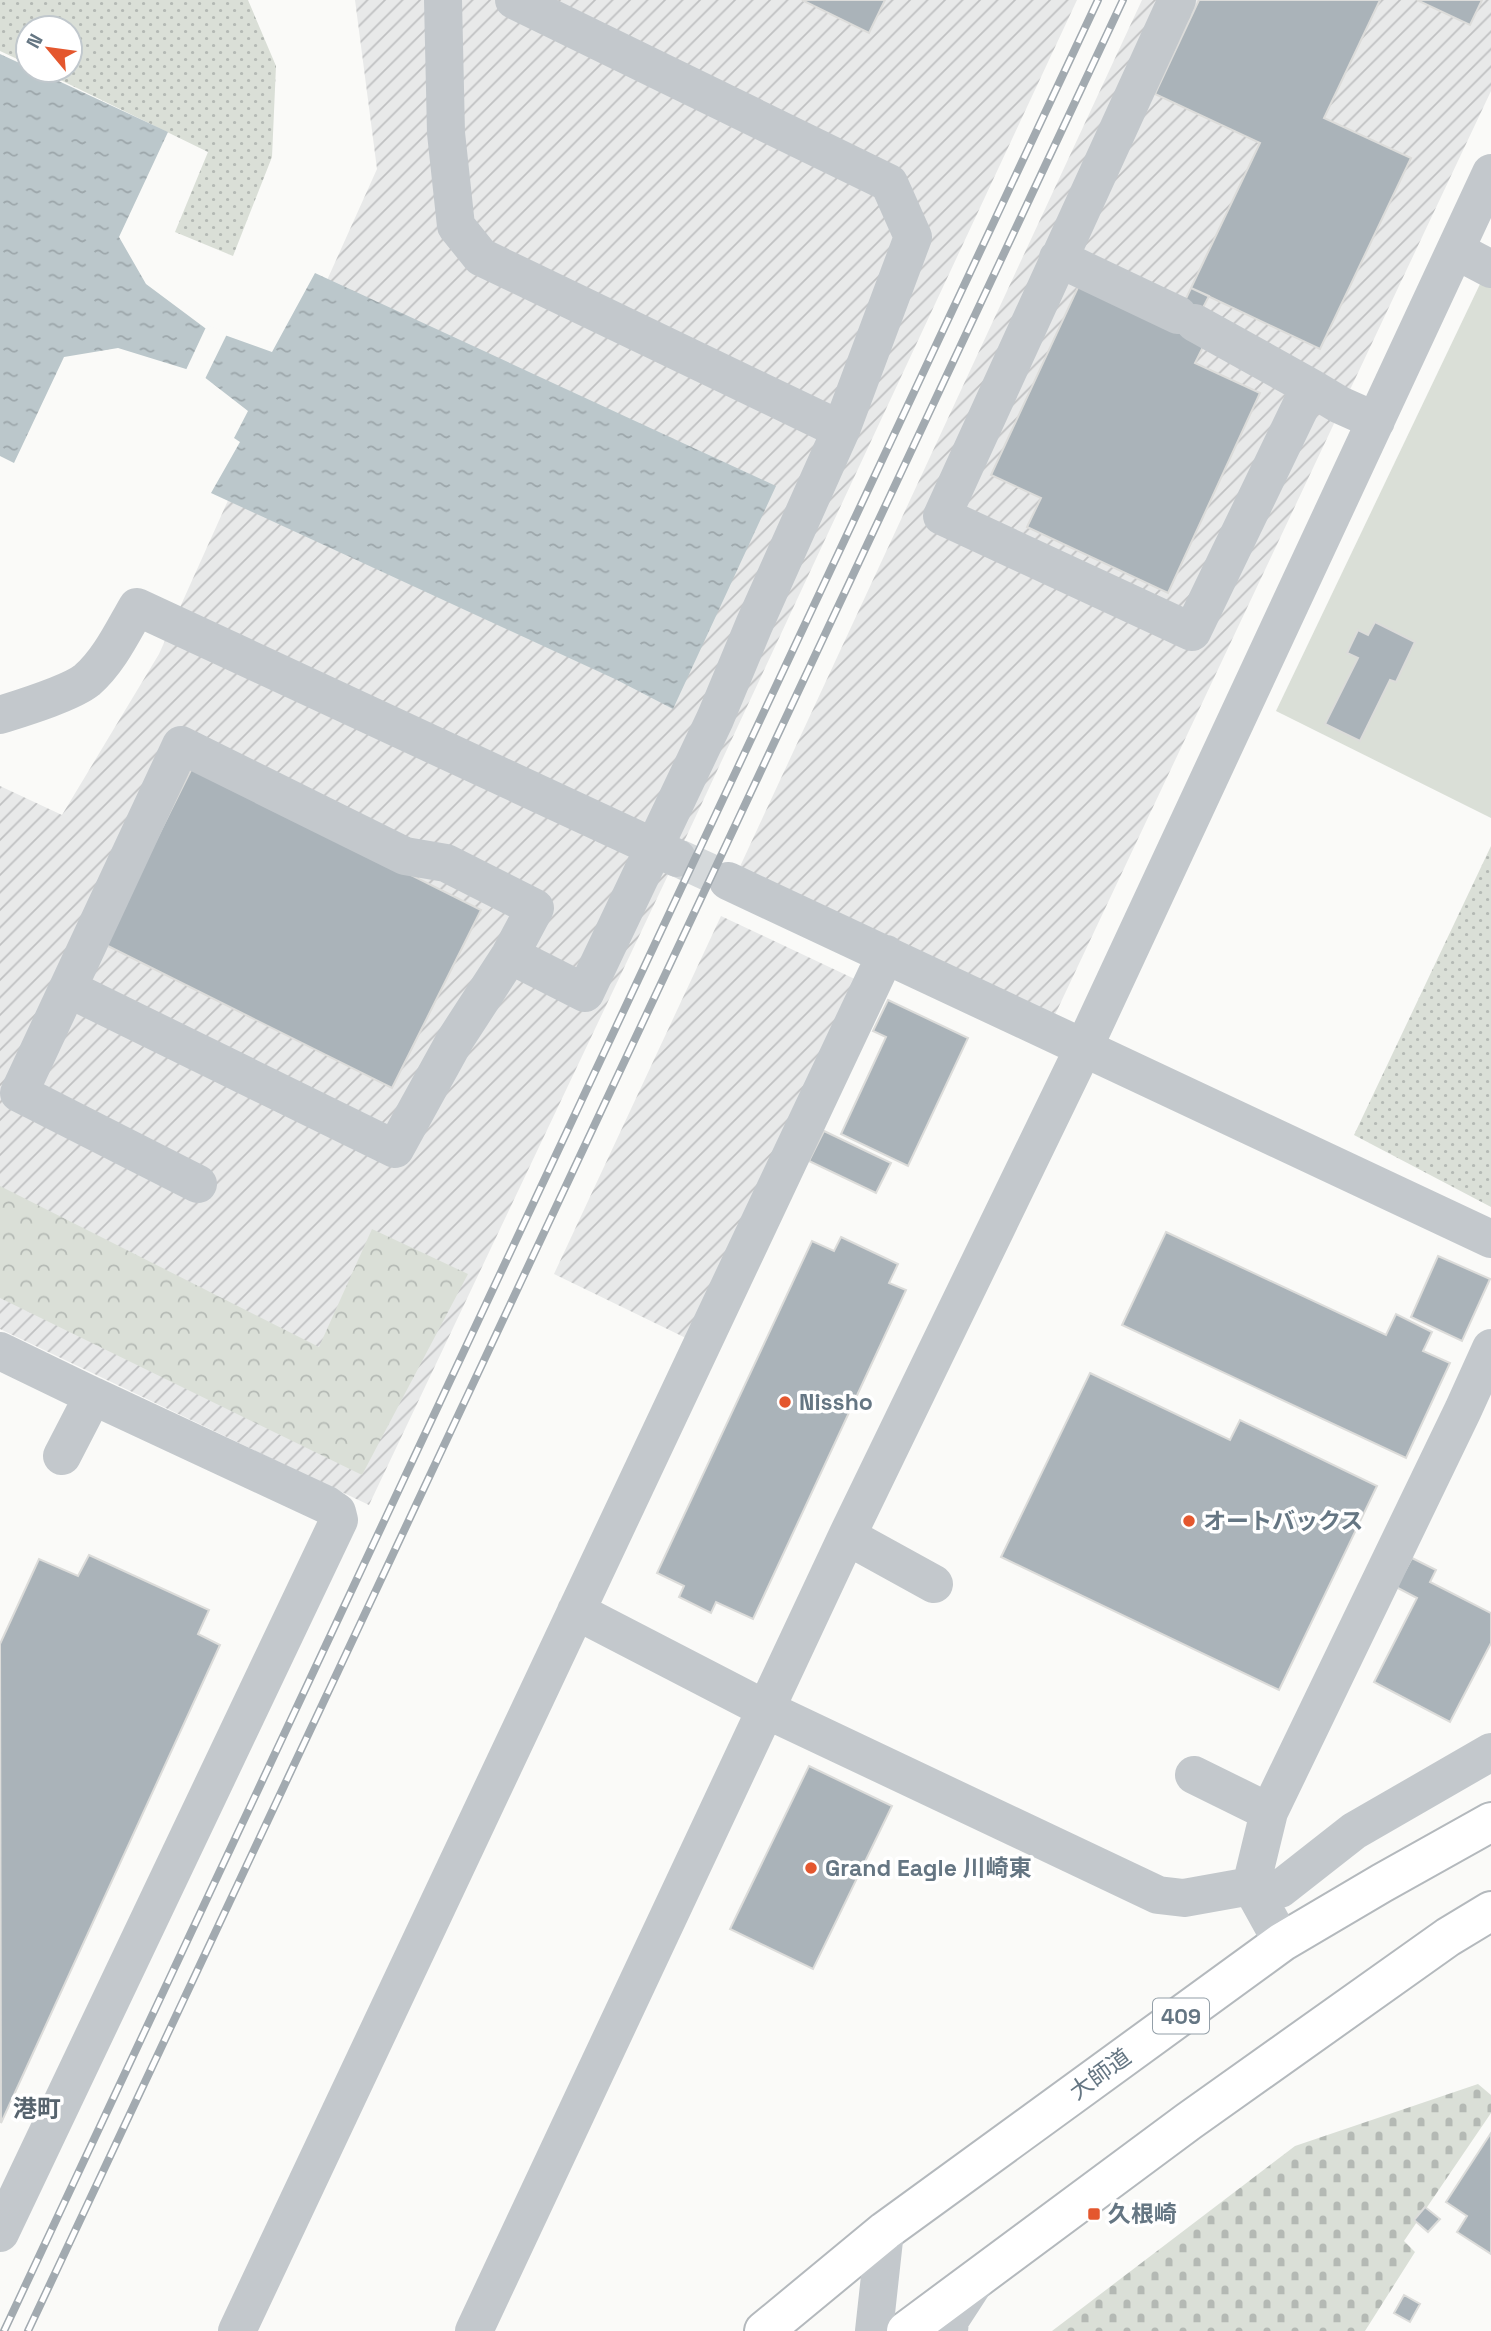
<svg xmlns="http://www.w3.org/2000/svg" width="1491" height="2331" font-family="'Space Grotesk','Noto Sans JP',sans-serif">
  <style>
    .industrial { fill: url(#industrial-furrows) }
    .grass { fill: url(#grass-dots) }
    .forest { fill: url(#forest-crowns) }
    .cemetery { fill: url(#cemetery-stones) }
    .pitch { fill: #dadfd7 }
    .water { fill: url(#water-ripples) }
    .pier { fill: #fafaf8 }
    .building { fill: #aab3b9; stroke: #dcdcda; stroke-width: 2 }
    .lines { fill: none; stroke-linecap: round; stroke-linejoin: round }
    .minor-tunnel { stroke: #d5d9db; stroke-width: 38; stroke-dasharray: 38 19; stroke-linecap: butt }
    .highway-casing { stroke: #b4b9bd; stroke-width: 42 }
    .minor { stroke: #c3c8cc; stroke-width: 38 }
    .highway { stroke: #fff; stroke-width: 38 }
    .rail-casing { stroke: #a2aab0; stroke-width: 8 }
    .rail { stroke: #fff; stroke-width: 5; stroke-dasharray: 16; stroke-linecap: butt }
    .poi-dot { fill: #e4572e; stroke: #fff; stroke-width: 2.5 }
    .labels { text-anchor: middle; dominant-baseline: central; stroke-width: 7; stroke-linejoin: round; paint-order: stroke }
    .shield { fill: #fff; stroke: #939fa8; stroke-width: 2 }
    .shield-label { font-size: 21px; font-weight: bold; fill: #657683 }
    .poi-label { font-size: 23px; font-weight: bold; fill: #657683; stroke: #fff; text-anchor: start }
    .street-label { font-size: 23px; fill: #657683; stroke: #fff }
    .neighbourhood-label { font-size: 24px; font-weight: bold; fill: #57646e; stroke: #fff }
  </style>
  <defs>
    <pattern id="industrial-furrows" width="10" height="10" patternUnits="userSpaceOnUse" patternTransform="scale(1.75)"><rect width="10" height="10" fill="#e8e9e9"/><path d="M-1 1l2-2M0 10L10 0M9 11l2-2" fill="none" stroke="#c0c1c2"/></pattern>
    <pattern id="grass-dots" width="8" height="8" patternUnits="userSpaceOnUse" patternTransform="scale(1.75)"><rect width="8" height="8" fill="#dadfd7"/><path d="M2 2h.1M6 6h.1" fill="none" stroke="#b4b9b4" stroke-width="1.8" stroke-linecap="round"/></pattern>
    <pattern id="forest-crowns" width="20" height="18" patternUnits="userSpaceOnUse" patternTransform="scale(1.75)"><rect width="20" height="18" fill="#dadfd7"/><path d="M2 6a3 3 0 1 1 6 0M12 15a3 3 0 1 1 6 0" fill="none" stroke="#b4b9b4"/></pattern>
    <pattern id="cemetery-stones" width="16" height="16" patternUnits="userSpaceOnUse" patternTransform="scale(1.75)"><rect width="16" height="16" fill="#dadfd7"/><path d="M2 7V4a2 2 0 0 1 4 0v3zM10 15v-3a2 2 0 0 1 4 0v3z" fill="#b4b9b4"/></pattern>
    <pattern id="water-ripples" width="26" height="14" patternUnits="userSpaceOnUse" patternTransform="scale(1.75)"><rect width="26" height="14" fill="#bbc7cb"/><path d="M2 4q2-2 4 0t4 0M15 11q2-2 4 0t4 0" fill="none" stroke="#9ca6aa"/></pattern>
  </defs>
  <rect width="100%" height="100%" fill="#fafaf8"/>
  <path class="industrial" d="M 355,0 L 1077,0 L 688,833 L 369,1505 L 0,1329 L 0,786 L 62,815 L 159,654 L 377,169 Z
    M 1142,0 L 1491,0 L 1491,91 L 1052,1021 L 737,873 Z
    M 721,916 L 861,982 L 692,1341 L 554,1274 Z"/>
  <path class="grass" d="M 0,0 L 248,0 L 276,66 L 272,157 L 233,256 L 175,232 L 208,152 L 40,70 L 70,70 L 70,28 L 28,28 L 28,64 L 0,51 Z
    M 1491,846 L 1491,1207 L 1354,1135 Z"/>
  <path class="forest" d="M 0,1186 L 319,1347 L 372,1229 L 468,1274 L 362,1475 L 0,1298 Z"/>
  <path class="cemetery" d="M 1478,2084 L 1491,2095 L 1491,2113 L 1404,2241 L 1415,2252 L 1365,2331 L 1052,2331 L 1295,2146 Z"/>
  <path class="pitch" d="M 1491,261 L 1491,818 L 1276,711 Z"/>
  <path class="water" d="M 0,54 L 28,67 L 28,70 L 35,70 L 168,132 L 119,237 L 146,284 L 205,328 L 272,352 L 315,273 L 776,486 L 673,709 L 617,680 L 211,493 L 240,442 L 234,438 L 248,411 L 199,373 L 118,348 L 64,357 L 14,463 L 0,456 Z"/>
  <path class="pier" d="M 207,325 L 228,332 L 204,381 L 198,376 L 185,372 Z"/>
  <path class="building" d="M 802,0 L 885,0 L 869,33 Z
    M 1199,0 L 1380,0 L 1324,118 L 1411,158 L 1320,349 L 1191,288 L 1260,143 L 1155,94 Z
    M 1417,0 L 1482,0 L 1470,25 Z
    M 1080,283 L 1206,341 L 1195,363 L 1260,393 L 1168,593 L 1027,527 L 1041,498 L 991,475 Z
    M 1191,288 L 1209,296 L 1190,333 L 1173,326 Z
    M 1375,622 L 1415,642 L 1396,682 L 1390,680 L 1360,741 L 1325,724 L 1358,658 L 1347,653 L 1358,630 L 1368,635 Z
    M 193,766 L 481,910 L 392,1088 L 104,944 Z
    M 888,1000 L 968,1038 L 908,1166 L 841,1134 L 886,1037 L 873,1031 Z
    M 824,1131 L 891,1163 L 876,1193 L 809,1161 Z
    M 1166,1232 L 1386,1335 L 1396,1314 L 1432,1332 L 1423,1351 L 1450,1363 L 1406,1458 L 1122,1325 Z
    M 841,1237 L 898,1264 L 889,1283 L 906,1290 L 753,1619 L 716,1602 L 711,1613 L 679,1597 L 684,1586 L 657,1573 L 812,1241 L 834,1251 Z
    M 1438,1256 L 1490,1279 L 1462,1341 L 1411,1317 Z
    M 1090,1373 L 1230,1440 L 1240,1420 L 1377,1486 L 1279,1690 L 1001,1557 Z
    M 89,1555 L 209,1610 L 198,1634 L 220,1645 L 1,2123 L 0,1644 L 39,1559 L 78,1576 Z
    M 1412,1558 L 1436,1570 L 1430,1582 L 1491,1613 L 1491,1643 L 1450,1722 L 1374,1682 L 1417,1598 L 1396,1587 Z
    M 809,1766 L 892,1806 L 813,1969 L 730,1929 Z
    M 1491,2133 L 1491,2254 L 1457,2232 L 1467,2216 L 1446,2202 Z
    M 1425,2207 L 1440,2219 L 1428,2232 L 1414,2220 Z
    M 1404,2295 L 1420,2304 L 1410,2322 L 1394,2313 Z"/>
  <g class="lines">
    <path class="minor-tunnel" d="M 678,858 L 728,881"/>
    <g class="highway-casing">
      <path id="highway" d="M 764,2331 L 885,2231 L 1282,1942 L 1382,1883 L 1491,1822
        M 906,2331 L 1189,2121 L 1448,1937 L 1491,1911"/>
    </g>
    <path class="minor" d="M 443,0 L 446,133 L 456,226 L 481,257 L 841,430 L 754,625 L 715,719 L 585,993 L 510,955
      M 514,0 L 889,183 L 913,237 L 841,430
      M 1177,0 L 942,516 L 1192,632 L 1310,387 L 1340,405 L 1376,421
      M 1455,250 L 1491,269
      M 1058,258 L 1178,315
      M 1195,323 L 1310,387
      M 0,715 C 22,708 71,693 87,680 C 109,661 123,631 137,607 L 677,858
      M 728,881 L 1491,1239
      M 69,989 L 395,1149 L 455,1040 L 510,955 L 535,908 L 446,863 L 405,856 L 181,745 L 19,1093 L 198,1184
      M 0,1351 L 93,1396 L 62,1456
      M 847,1536 L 934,1584
      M 576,1611 L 767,1710 L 1158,1895 L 1184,1898 L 1251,1886
      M 1194,1775 L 1269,1812
      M 1280,1889 L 1354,1831 L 1491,1752
      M 1282,1942 L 1251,1886 L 1269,1812 L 1463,1410 L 1491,1348
      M 0,2233 L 339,1520 L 337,1512 L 327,1505 L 93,1396
      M 237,2331 L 886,954
      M 474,2331 L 847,1536 L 1084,1047 L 1491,173
      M 874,2331 L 885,2231
      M 949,2331 L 950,2320 L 976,2280"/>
    <use href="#highway" class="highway"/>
    <g class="rail-casing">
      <path id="rail" d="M 4,2331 L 1098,0
        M 28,2331 L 1123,0"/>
    </g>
    <use href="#rail" class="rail"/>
  </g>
  <g class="poi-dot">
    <circle cx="785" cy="1402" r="7"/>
    <circle cx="1189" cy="1521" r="7"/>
    <circle cx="811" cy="1868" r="7"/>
    <rect x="1087" y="2207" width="14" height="14" rx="3.5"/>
  </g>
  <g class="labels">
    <rect class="shield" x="1153" y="1998.5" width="56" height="35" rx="5"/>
    <g class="shield-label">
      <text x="1181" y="2016">409</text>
    </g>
    <g class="poi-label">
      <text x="799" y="1402">Nissho</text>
      <text x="1203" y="1521">オートバックス</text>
      <text x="825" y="1868">Grand Eagle 川崎東</text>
      <text x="1108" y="2214">久根崎</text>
    </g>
    <g class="street-label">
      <text transform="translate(1100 2074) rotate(-36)">大師道</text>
    </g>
    <g class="neighbourhood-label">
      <text x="37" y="2108">港町</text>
    </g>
  </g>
  <g transform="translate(49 49) rotate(299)"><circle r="33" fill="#ffffff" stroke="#c1c8cd" stroke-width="2"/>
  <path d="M0-5L12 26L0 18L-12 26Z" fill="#e4572e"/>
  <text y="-10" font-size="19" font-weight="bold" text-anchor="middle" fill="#657683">N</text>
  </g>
</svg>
